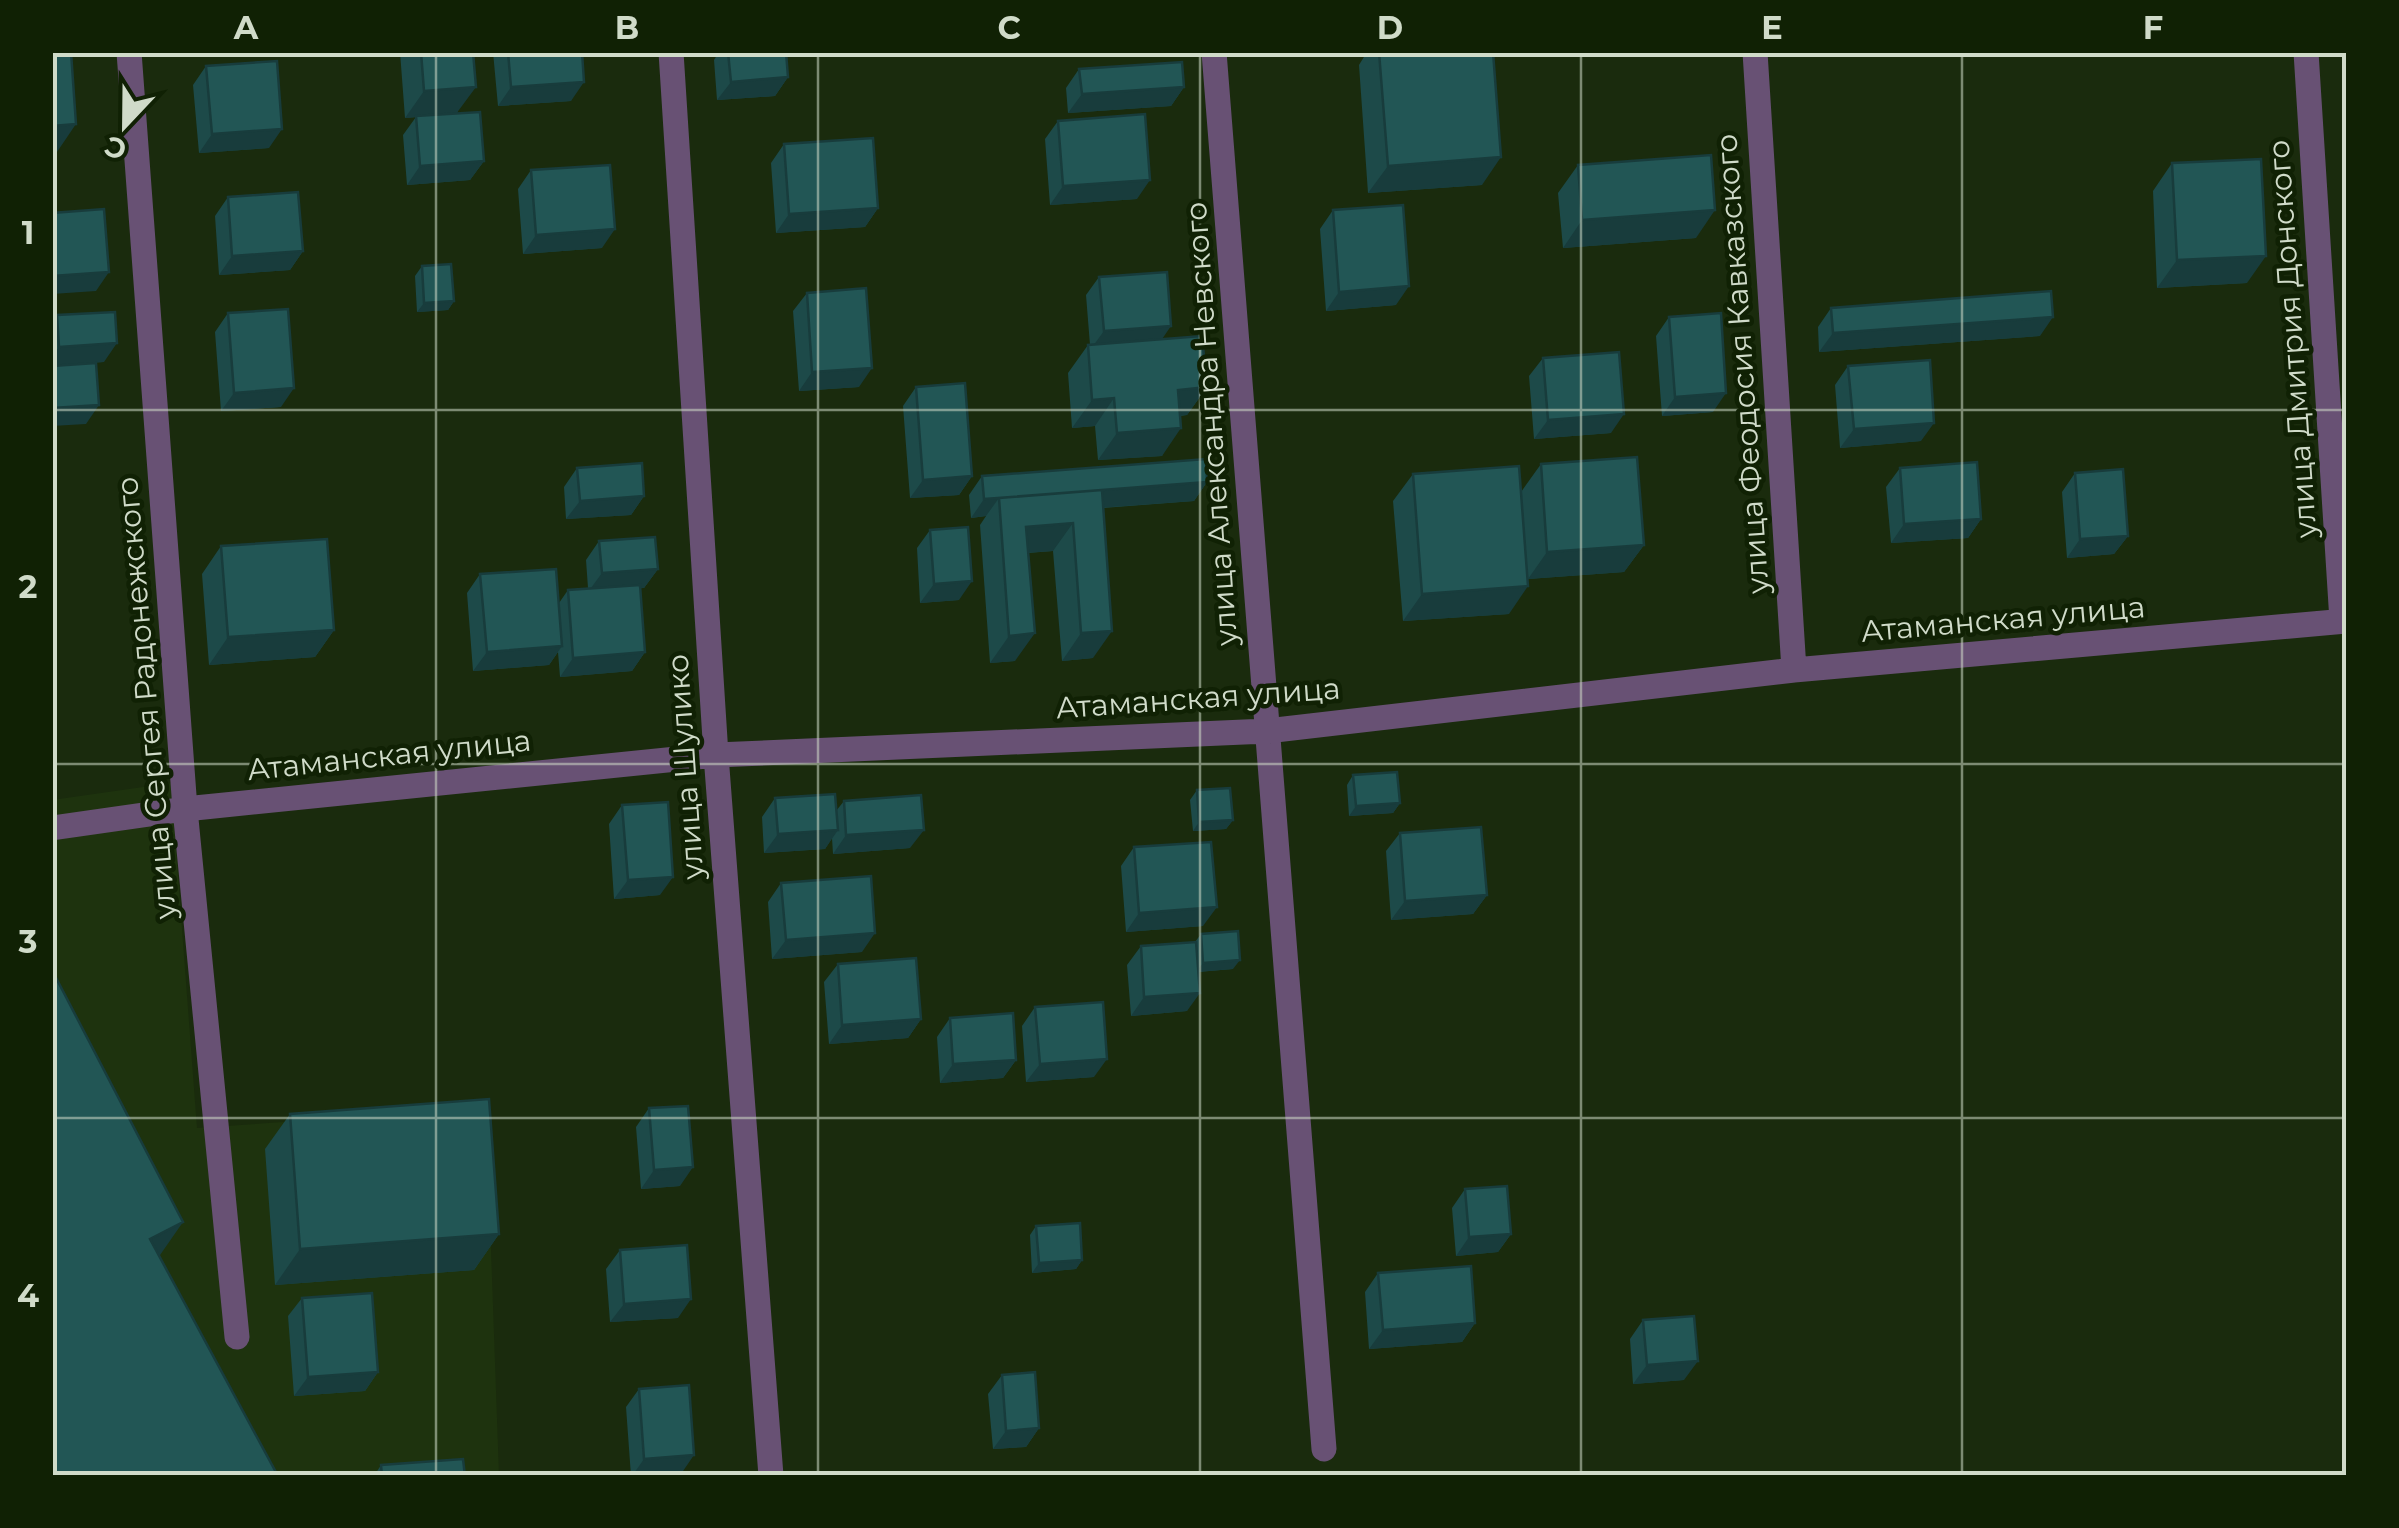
<svg xmlns="http://www.w3.org/2000/svg" width="2399" height="1528" font-family="Montserrat,sans-serif">
  <style>
    .built { fill: #1e330e }
    .lines { fill: none; stroke-linecap: round; stroke-linejoin: round }
    .street { stroke: #685174; stroke-width: 25 }
    .wall { fill: #1d4a49 }
    .shaded-wall { fill: #183c3c }
    .building { fill: #225655; stroke: #183c3c; stroke-width: 2.5 }
    .grid { fill: none; stroke: #d0dbc9; stroke-width: 2.5; stroke-opacity: 0.55 }
    .labels { text-anchor: middle; dominant-baseline: central; stroke-width: 9; stroke-linejoin: round; paint-order: stroke }
    .street-label { font-size: 30px; fill: #d0dbc9; stroke: #102104 }
    .neatline { fill: none; stroke: #d0dbc9; stroke-width: 4 }
    .grid-label { font-size: 32px; text-anchor: middle; font-weight: bold; fill: #d0dbc9 }
  </style>
  <rect width="100%" height="100%" fill="#1a2b0d"/>
  <path class="built" d="M 171,783 L 197,1128 L 486,1108 L 499,1475 L 53,1475 L 52,800 Z"/>
  <g class="lines">
    <path class="street" d="M 129,52 L 185,809 L 237,1337
      M 671,52 L 716,755 L 771,1476
      M 1214,52 L 1324,1449
      M 1755,52 L 1794,670
      M 2306,52 L 2342,621
      M 52,828 L 185,809 L 716,755 L 1267,731 L 1794,670 L 2346,621"/>
  </g>
  <path class="wall" d="M 400,52 L 473,52 L 457,114 L 484,161 L 470,180 L 407,185 L 403,135 L 416,117 L 405,118 Z
    M 493,52 L 582,52 L 571,101 L 498,106 Z
    M 719,52 L 786,52 L 788,77 L 775,96 L 717,100 L 714,60 Z
    M 1367,52 L 1493,52 L 1482,185 L 1368,193 L 1359,65 Z
    M 206,66 L 269,148 L 199,153 L 193,85 Z
    M 1079,69 L 1184,87 L 1171,106 L 1068,113 L 1066,88 Z
    M 1058,121 L 1137,199 L 1050,205 L 1045,139 Z
    M 784,144 L 878,208 L 865,227 L 776,233 L 771,163 Z
    M 2172,163 L 2247,283 L 2157,288 L 2153,191 Z
    M 1578,165 L 1696,238 L 1563,248 L 1558,193 Z
    M 531,170 L 602,248 L 523,254 L 518,189 Z
    M 228,197 L 303,251 L 290,270 L 219,275 L 215,216 Z
    M 1333,210 L 1396,305 L 1326,311 L 1320,229 Z
    M 422,266 L 454,301 L 448,310 L 417,312 L 415,276 Z
    M 1099,277 L 1207,387 L 1187,415 L 1180,416 L 1162,456 L 1098,460 L 1095,426 L 1072,428 L 1068,373 L 1088,345 L 1090,345 L 1086,295 Z
    M 807,293 L 859,387 L 799,391 L 793,311 Z
    M 1831,308 L 2040,336 L 1819,352 L 1818,327 Z
    M 228,313 L 281,407 L 221,411 L 215,332 Z
    M 57,315 L 104,362 L 52,365 L 52,322 Z
    M 1669,317 L 1713,412 L 1662,416 L 1656,336 Z
    M 1543,358 L 1611,433 L 1534,439 L 1529,376 Z
    M 1848,366 L 1921,441 L 1840,448 L 1835,385 Z
    M 916,387 L 972,476 L 959,495 L 910,498 L 903,406 Z
    M 1541,464 L 1644,545 L 1624,572 L 1528,579 L 1521,492 Z
    M 577,468 L 644,496 L 631,515 L 566,519 L 564,487 Z
    M 1900,468 L 1981,519 L 1968,538 L 1891,543 L 1886,487 Z
    M 2075,473 L 2128,536 L 2114,554 L 2067,558 L 2062,492 Z
    M 1413,474 L 1509,614 L 1403,621 L 1393,501 Z
    M 982,476 L 1207,482 L 1194,501 L 1103,508 L 1093,658 L 1062,661 L 1053,551 L 1028,553 L 1015,661 L 990,663 L 980,525 L 986,516 L 971,518 L 969,495 Z
    M 930,530 L 959,600 L 920,603 L 917,548 Z
    M 599,541 L 658,569 L 644,588 L 640,588 L 645,652 L 632,671 L 560,677 L 558,652 L 549,665 L 473,671 L 467,593 L 480,574 L 559,603 L 568,590 L 588,588 L 586,560 Z
    M 221,546 L 334,630 L 315,657 L 209,665 L 202,574 Z
    M 1353,775 L 1400,803 L 1393,813 L 1349,816 L 1347,785 Z
    M 1197,790 L 1233,820 L 1226,829 L 1193,831 L 1190,800 Z
    M 775,798 L 836,811 L 844,801 L 910,848 L 833,854 L 832,838 L 825,849 L 764,853 L 762,817 Z
    M 622,805 L 660,895 L 614,899 L 609,824 Z
    M 1400,833 L 1487,895 L 1473,914 L 1391,920 L 1386,851 Z
    M 1134,847 L 1203,926 L 1126,932 L 1121,866 Z
    M 781,883 L 862,952 L 772,959 L 768,902 Z
    M 1201,934 L 1233,969 L 1198,972 L 1187,1011 L 1131,1016 L 1127,965 L 1141,946 L 1195,942 Z
    M 838,964 L 921,1019 L 908,1038 L 829,1044 L 824,982 Z
    M 1035,1007 L 1094,1077 L 1026,1082 L 1022,1026 Z
    M 950,1018 L 1016,1060 L 1003,1078 L 940,1083 L 937,1037 Z
    M 649,1108 L 680,1186 L 641,1189 L 636,1127 Z
    M 290,1114 L 499,1234 L 474,1270 L 275,1285 L 265,1149 Z
    M 1465,1189 L 1511,1234 L 1498,1252 L 1456,1256 L 1452,1208 Z
    M 1036,1226 L 1082,1260 L 1076,1269 L 1032,1273 L 1030,1235 Z
    M 620,1250 L 678,1318 L 610,1322 L 606,1269 Z
    M 1378,1273 L 1475,1323 L 1462,1342 L 1369,1349 L 1365,1292 Z
    M 302,1298 L 378,1372 L 365,1391 L 294,1396 L 288,1316 Z
    M 1643,1320 L 1684,1380 L 1633,1384 L 1630,1339 Z
    M 1002,1375 L 1039,1428 L 1026,1447 L 993,1449 L 988,1394 Z
    M 639,1389 L 681,1474 L 631,1476 L 626,1407 Z
    M 381,1465 L 465,1476 L 374,1476 Z"/>
  <path class="shaded-wall" d="M 788,77 L 775,96 L 717,100 L 731,82 Z
    M 584,82 L 571,101 L 498,106 L 511,87 Z
    M 476,87 L 456,114 L 405,118 L 424,91 Z
    M 1184,87 L 1171,106 L 1068,113 L 1082,94 Z
    M 76,124 L 57,152 L 52,152 L 52,126 Z
    M 282,129 L 269,148 L 199,153 L 212,134 Z
    M 1501,157 L 1482,185 L 1368,193 L 1388,166 Z
    M 484,161 L 470,180 L 407,185 L 420,166 Z
    M 1150,180 L 1137,199 L 1050,205 L 1063,186 Z
    M 878,208 L 865,227 L 776,233 L 789,214 Z
    M 1715,210 L 1696,238 L 1563,248 L 1582,220 Z
    M 615,229 L 602,248 L 523,254 L 536,235 Z
    M 303,251 L 290,270 L 219,275 L 232,256 Z
    M 2266,256 L 2247,283 L 2157,288 L 2177,260 Z
    M 109,272 L 96,291 L 52,294 L 52,276 Z
    M 1409,286 L 1396,305 L 1326,311 L 1339,292 Z
    M 454,301 L 448,310 L 417,312 L 424,303 Z
    M 2053,317 L 2040,336 L 1819,352 L 1833,333 Z
    M 1171,326 L 1158,345 L 1090,350 L 1104,331 Z
    M 117,343 L 104,362 L 52,365 L 52,356 L 59,347 Z
    M 872,368 L 859,387 L 799,391 L 812,372 Z
    M 1207,387 L 1187,415 L 1159,417 L 1178,390 Z
    M 294,388 L 281,407 L 221,411 L 234,393 Z
    M 1726,393 L 1713,412 L 1662,416 L 1675,397 Z
    M 1114,398 L 1095,426 L 1072,428 L 1092,400 Z
    M 99,405 L 86,424 L 52,426 L 52,408 Z
    M 1624,414 L 1611,433 L 1534,439 L 1548,420 Z
    M 1934,423 L 1921,441 L 1840,448 L 1854,429 Z
    M 1181,428 L 1162,456 L 1098,460 L 1117,433 Z
    M 972,476 L 959,495 L 910,498 L 923,480 Z
    M 1207,482 L 1194,501 L 1000,515 L 999,498 Z
    M 644,496 L 631,515 L 566,519 L 580,501 Z
    M 999,498 L 986,516 L 971,518 L 984,499 Z
    M 1981,519 L 1968,538 L 1891,543 L 1904,524 Z
    M 1073,523 L 1053,551 L 1007,554 L 1026,527 Z
    M 2128,536 L 2114,554 L 2067,558 L 2080,539 Z
    M 1644,545 L 1624,572 L 1528,579 L 1547,552 Z
    M 658,569 L 644,588 L 588,592 L 602,573 Z
    M 972,581 L 959,600 L 920,603 L 934,584 Z
    M 1528,586 L 1509,614 L 1403,621 L 1422,594 Z
    M 334,630 L 315,657 L 209,665 L 228,637 Z
    M 1112,631 L 1093,658 L 1062,661 L 1081,633 Z
    M 1035,633 L 1015,661 L 990,663 L 1009,636 Z
    M 562,646 L 549,665 L 473,671 L 487,652 Z
    M 645,652 L 632,671 L 560,677 L 573,658 Z
    M 1400,803 L 1393,813 L 1349,816 L 1356,806 Z
    M 1233,820 L 1226,829 L 1193,831 L 1199,822 Z
    M 838,830 L 825,849 L 764,853 L 778,834 Z
    M 924,830 L 910,848 L 833,854 L 846,835 Z
    M 673,877 L 660,895 L 614,899 L 628,880 Z
    M 1487,895 L 1473,914 L 1391,920 L 1405,901 Z
    M 1217,907 L 1203,926 L 1126,932 L 1139,913 Z
    M 875,933 L 862,952 L 772,959 L 786,940 Z
    M 1240,960 L 1233,969 L 1196,972 L 1203,963 Z
    M 1200,993 L 1187,1011 L 1131,1016 L 1144,997 Z
    M 921,1019 L 908,1038 L 829,1044 L 842,1025 Z
    M 1107,1059 L 1094,1077 L 1026,1082 L 1040,1064 Z
    M 1016,1060 L 1003,1078 L 940,1083 L 953,1064 Z
    M 693,1167 L 680,1186 L 641,1189 L 654,1170 Z
    M 183,1222 L 158,1258 L 150,1239 Z
    M 499,1234 L 474,1270 L 275,1285 L 300,1249 Z
    M 1511,1234 L 1498,1252 L 1456,1256 L 1469,1237 Z
    M 1082,1260 L 1076,1269 L 1032,1273 L 1039,1263 Z
    M 691,1299 L 678,1318 L 610,1322 L 624,1304 Z
    M 1475,1323 L 1462,1342 L 1369,1349 L 1383,1330 Z
    M 1698,1361 L 1684,1380 L 1633,1384 L 1647,1365 Z
    M 378,1372 L 365,1391 L 294,1396 L 308,1377 Z
    M 1039,1428 L 1026,1447 L 993,1449 L 1006,1431 Z
    M 694,1455 L 681,1474 L 632,1476 L 644,1459 Z"/>
  <path class="building" d="M 52,52 L 71,52 L 76,124 L 52,126 Z
    M 421,52 L 473,52 L 476,87 L 424,91 Z
    M 508,52 L 582,52 L 584,82 L 511,87 Z
    M 728,52 L 786,52 L 788,77 L 731,82 Z
    M 1379,52 L 1493,52 L 1501,157 L 1388,166 Z
    M 277,61 L 282,129 L 212,134 L 206,66 Z
    M 1182,62 L 1184,87 L 1082,94 L 1079,69 Z
    M 480,112 L 484,161 L 420,166 L 416,116 Z
    M 1145,114 L 1150,180 L 1063,186 L 1058,121 Z
    M 873,138 L 878,208 L 789,214 L 784,144 Z
    M 1711,155 L 1715,210 L 1582,220 L 1578,165 Z
    M 2261,159 L 2266,256 L 2177,260 L 2172,163 Z
    M 610,165 L 615,229 L 536,235 L 531,170 Z
    M 298,192 L 303,251 L 232,256 L 228,197 Z
    M 1403,205 L 1409,286 L 1339,292 L 1333,210 Z
    M 104,209 L 109,272 L 52,276 L 52,213 Z
    M 451,264 L 454,301 L 424,303 L 422,266 Z
    M 1167,272 L 1171,326 L 1104,331 L 1099,277 Z
    M 866,288 L 872,368 L 812,372 L 807,293 Z
    M 2051,291 L 2053,317 L 1833,333 L 1831,308 Z
    M 288,309 L 294,388 L 234,393 L 228,313 Z
    M 115,312 L 117,343 L 59,347 L 57,315 Z
    M 1721,313 L 1726,393 L 1675,397 L 1669,317 Z
    M 1202,336 L 1207,387 L 1178,390 L 1181,428 L 1117,433 L 1114,398 L 1092,400 L 1088,345 Z
    M 1619,352 L 1624,414 L 1548,420 L 1543,358 Z
    M 1930,360 L 1934,423 L 1854,429 L 1848,366 Z
    M 96,363 L 99,405 L 52,408 L 52,366 Z
    M 965,383 L 972,476 L 923,480 L 916,387 Z
    M 1637,457 L 1644,545 L 1547,552 L 1541,464 Z
    M 1206,459 L 1207,482 L 984,499 L 982,476 Z
    M 1977,462 L 1981,519 L 1904,524 L 1900,468 Z
    M 642,463 L 644,496 L 580,501 L 577,468 Z
    M 1519,466 L 1528,586 L 1422,594 L 1413,474 Z
    M 2123,469 L 2128,536 L 2080,539 L 2075,473 Z
    M 1102,490 L 1112,631 L 1081,633 L 1073,523 L 1026,527 L 1035,633 L 1009,636 L 999,498 Z
    M 968,527 L 972,581 L 934,584 L 930,530 Z
    M 655,537 L 658,569 L 602,573 L 599,541 Z
    M 327,539 L 334,630 L 228,637 L 221,546 Z
    M 556,569 L 562,646 L 487,652 L 480,574 Z
    M 640,585 L 645,652 L 573,658 L 568,590 Z
    M 1397,772 L 1400,803 L 1356,806 L 1353,775 Z
    M 1230,788 L 1233,820 L 1199,822 L 1197,790 Z
    M 835,794 L 838,830 L 778,834 L 775,798 Z
    M 921,795 L 924,830 L 846,835 L 844,801 Z
    M 668,802 L 673,877 L 628,880 L 622,805 Z
    M 1481,827 L 1487,895 L 1405,901 L 1400,833 Z
    M 1211,842 L 1217,907 L 1139,913 L 1134,847 Z
    M 871,876 L 875,933 L 786,940 L 781,883 Z
    M 1238,931 L 1240,960 L 1203,963 L 1201,934 Z
    M 1196,942 L 1200,993 L 1144,997 L 1141,946 Z
    M 916,958 L 921,1019 L 842,1025 L 838,964 Z
    M 52,970 L 183,1222 L 150,1239 L 278,1476 L 52,1476 Z
    M 1103,1002 L 1107,1059 L 1040,1064 L 1035,1007 Z
    M 1013,1013 L 1016,1060 L 953,1064 L 950,1018 Z
    M 489,1099 L 499,1234 L 300,1249 L 290,1114 Z
    M 688,1106 L 693,1167 L 654,1170 L 649,1108 Z
    M 1507,1186 L 1511,1234 L 1469,1237 L 1465,1189 Z
    M 1080,1223 L 1082,1260 L 1039,1263 L 1036,1226 Z
    M 687,1245 L 691,1299 L 624,1304 L 620,1250 Z
    M 1471,1266 L 1475,1323 L 1383,1330 L 1378,1273 Z
    M 372,1293 L 378,1372 L 308,1377 L 302,1298 Z
    M 1694,1316 L 1698,1361 L 1647,1365 L 1643,1320 Z
    M 1035,1372 L 1039,1428 L 1006,1431 L 1002,1375 Z
    M 689,1385 L 694,1455 L 644,1459 L 639,1389 Z
    M 463,1459 L 465,1476 L 382,1476 L 381,1465 Z"/>
  <path class="grid" d="M 436,52 L 436,1476M 818,52 L 818,1476M 1200,52 L 1200,1476M 1581,52 L 1581,1476M 1962,52 L 1962,1476M 52,410 L 2346,410M 52,764 L 2346,764M 52,1118 L 2346,1118"/>
  <g class="labels">
    <g class="street-label">
      <text transform="translate(2292 339) rotate(-94)">улица Дмитрия Донского</text>
      <text transform="translate(1742 364) rotate(-94)">улица Феодосия Кавказского</text>
      <text transform="translate(1211 424) rotate(-94)">улица Александра Невского</text>
      <text transform="translate(2003 619) rotate(-5)">Атаманская улица</text>
      <text transform="translate(146 698) rotate(-95)">улица Сергея Радонежского</text>
      <text transform="translate(1198 698) rotate(-4)">Атаманская улица</text>
      <text transform="translate(389 755) rotate(-6)">Атаманская улица</text>
      <text transform="translate(685 767) rotate(-94)">улица Шулико</text>
    </g>
  </g>
  <rect width="2399" height="1528" fill="none" stroke="#102104" stroke-width="110"/>
  <g transform="translate(125 125) rotate(202)" stroke="#102104" stroke-width="8" paint-order="stroke">
  <path d="M0-8L18 38L0 25L-18 38Z" fill="#d0dbc9"/>
  <text y="-15" font-size="28" font-weight="bold" text-anchor="middle" fill="#d0dbc9">С</text>
  </g>
  <rect x="55" y="55" width="2289" height="1418" class="neatline"/>
  <g class="grid-label">
    <text x="246" y="39">A</text>
    <text x="627" y="39">B</text>
    <text x="1009" y="39">C</text>
    <text x="1390" y="39">D</text>
    <text x="1772" y="39">E</text>
    <text x="2153" y="39">F</text>
    <text x="28" y="244">1</text>
    <text x="28" y="598">2</text>
    <text x="28" y="953">3</text>
    <text x="28" y="1307">4</text>
  </g>
</svg>
